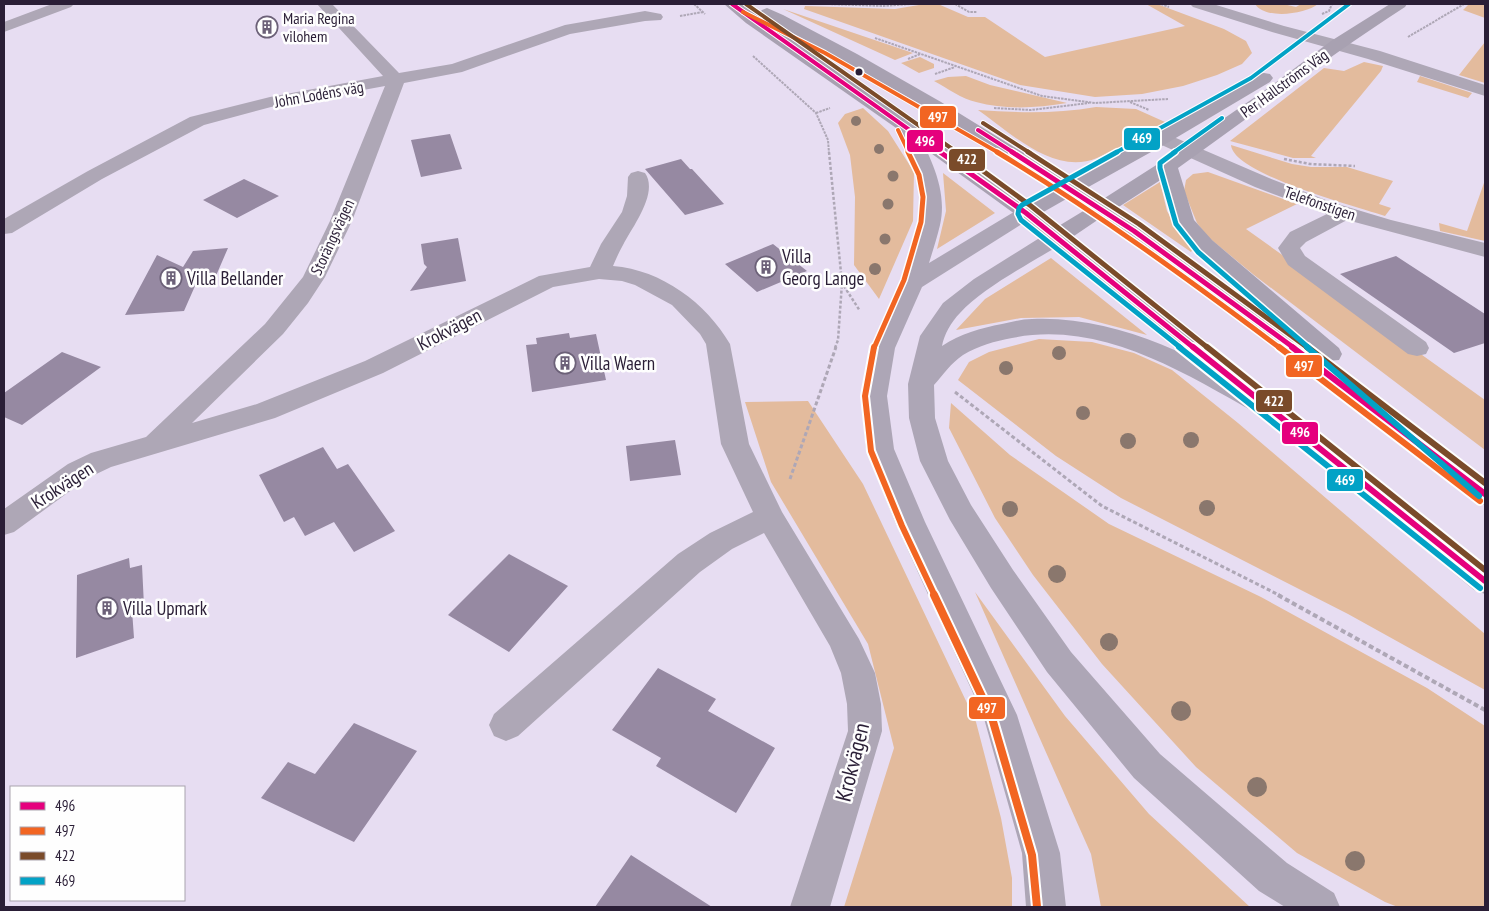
<svg xmlns="http://www.w3.org/2000/svg" width="1489" height="911" font-family="'PT Sans Narrow',sans-serif">
  <style>
    .green { fill: #e3bb9d }
    .building { fill: #9689a2 }
    .lines { fill: none; stroke-linecap: round; stroke-linejoin: round }
    .path-far3 { stroke: #aea7b6; stroke-width: 2; stroke-dasharray: 2.5 1; stroke-linecap: butt }
    .path-far2 { stroke: #aea7b6; stroke-width: 2.5; stroke-dasharray: 3 2; stroke-linecap: butt }
    .path-far1 { stroke: #aea7b6; stroke-width: 3; stroke-dasharray: 4 2.5; stroke-linecap: butt }
    .path { stroke: #aea7b6; stroke-width: 4; stroke-dasharray: 5 3; stroke-linecap: butt }
    .minor { fill: #aea7b6; fill-rule: evenodd }
    .major { fill: #a8a1b1; fill-rule: evenodd }
    .highway { fill: #ada6b6; fill-rule: evenodd }
    .bus-1-far2-casing { stroke: #fefefe; stroke-width: 6 }
    .bus-1-far1-casing { stroke: #fefefe; stroke-width: 8 }
    .bus-1-casing { stroke: #fefefe; stroke-width: 10 }
    .bus-2-far3-casing { stroke: #fefefe; stroke-width: 6 }
    .bus-2-far2-casing { stroke: #fefefe; stroke-width: 8 }
    .bus-2-far1-casing { stroke: #fefefe; stroke-width: 10 }
    .bus-2-casing { stroke: #fefefe; stroke-width: 12 }
    .bus-3-far2-casing { stroke: #fefefe; stroke-width: 6 }
    .bus-3-far1-casing { stroke: #fefefe; stroke-width: 8 }
    .bus-3-casing { stroke: #fefefe; stroke-width: 10 }
    .bus-4-far2-casing { stroke: #fefefe; stroke-width: 6 }
    .bus-4-far1-casing { stroke: #fefefe; stroke-width: 8 }
    .bus-4-casing { stroke: #fefefe; stroke-width: 10 }
    .bus-1-far2 { stroke: #e5007d; stroke-width: 4 }
    .bus-1-far1 { stroke: #e5007d; stroke-width: 5 }
    .bus-1 { stroke: #e5007d; stroke-width: 6 }
    .bus-2-far3 { stroke: #f26522; stroke-width: 4 }
    .bus-2-far2 { stroke: #f26522; stroke-width: 5 }
    .bus-2-far1 { stroke: #f26522; stroke-width: 6 }
    .bus-2 { stroke: #f26522; stroke-width: 8 }
    .bus-3-far2 { stroke: #7a4b2a; stroke-width: 4 }
    .bus-3-far1 { stroke: #7a4b2a; stroke-width: 5 }
    .bus-3 { stroke: #7a4b2a; stroke-width: 6 }
    .bus-4-far2 { stroke: #02a2c6; stroke-width: 4 }
    .bus-4-far1 { stroke: #02a2c6; stroke-width: 5 }
    .bus-4 { stroke: #02a2c6; stroke-width: 6 }
    .tree { fill: #8a776d }
    .bus-dot { fill: #2a1e36; stroke: #fefefe; stroke-width: 2 }
    .labels { text-anchor: middle; dominant-baseline: central; stroke-width: 5; stroke-linejoin: round; paint-order: stroke }
    .far-poi-label { font-size: 16px; fill: #2a1e36; stroke: #fefefe; text-anchor: start }
    .far-street-label { font-size: 16px; fill: #2a1e36; stroke: #fefefe }
    .poi-label { font-size: 19px; fill: #2a1e36; stroke: #fefefe; text-anchor: start }
    .street-label { font-size: 19px; fill: #2a1e36; stroke: #fefefe }
    .near-street-label { font-size: 22px; fill: #2a1e36; stroke: #fefefe }
    .line-badge { stroke: #fefefe; stroke-width: 2 }
    .badge-label { font-size: 14px; text-anchor: middle; font-weight: bold; fill: #fff }
  </style>
  <rect width="100%" height="100%" fill="#e7ddf2"/>
  <path class="green" d="M 925,4 L 938,4 L 968,17 L 985,17 L 1045,57 L 1185,26 L 1146,4 L 1157,4 L 1224,29 L 1246,41 L 1252,53 L 1242,64 L 1217,75 L 1183,86 L 1142,94 L 1095,97 L 1020,85 L 804,9 L 805,6 L 895,9 Z
    M 1255,4 L 1283,4 L 1296,7 L 1301,4 L 1318,4 C 1306,14 1265,20 1255,4 Z
    M 1469,4 L 1485,4 L 1485,18 L 1463,10 Z
    M 783,9 L 913,53 L 895,60 Z
    M 1485,42 L 1485,83 L 1459,75 Z
    M 920,57 L 934,64 L 934,68 L 919,73 L 901,63 Z
    M 1364,62 L 1383,66 L 1381,71 L 1311,156 L 1316,158 L 1293,158 L 1230,141 L 1324,68 L 1344,71 Z
    M 966,76 L 990,85 L 1067,103 C 1036,108 1006,110 976,102 C 962,99 947,88 934,81 L 948,77 Z
    M 1420,76 L 1472,93 L 1468,98 L 1417,82 Z
    M 1096,107 L 1136,109 L 1165,122 C 1142,134 1120,148 1097,158 C 1054,176 1011,133 978,110 C 1018,113 1056,114 1096,107 Z
    M 863,108 L 888,131 L 914,172 L 913,221 L 879,299 L 854,265 L 855,197 L 850,155 L 838,123 L 845,114 Z
    M 1231,145 L 1292,164 L 1311,167 L 1347,167 L 1393,181 L 1379,204 L 1391,208 L 1385,216 C 1357,207 1233,174 1231,145 Z
    M 1208,172 L 1297,204 L 1246,229 L 1485,400 L 1485,450 L 1254,275 L 1208,237 L 1197,223 L 1184,191 L 1186,180 L 1193,174 Z
    M 943,173 L 995,213 L 937,249 L 946,211 Z
    M 1485,180 L 1485,241 L 1440,231 L 1439,223 L 1467,231 Z
    M 1160,182 L 1167,211 L 1175,225 L 1193,249 L 1191,252 L 1123,205 Z
    M 1051,258 L 1147,335 L 1079,317 L 1021,318 L 956,330 L 985,299 Z
    M 1039,339 L 1092,342 L 1134,353 L 1172,370 L 1238,423 L 1485,634 L 1485,690 L 1348,614 L 1121,498 L 1056,456 L 958,380 L 969,362 L 989,352 Z
    M 808,401 L 863,484 L 976,722 L 1001,818 L 1012,878 L 1012,907 L 844,907 L 894,748 L 868,644 L 771,482 L 745,402 Z
    M 951,403 L 1010,455 L 1109,524 L 1261,597 L 1427,688 L 1485,726 L 1485,907 L 1398,907 L 1385,902 L 1297,853 L 1196,767 L 1102,664 L 1033,575 L 995,518 L 949,428 Z
    M 975,592 L 1065,716 L 1149,814 L 1250,907 L 1101,907 L 1091,854 Z"/>
  <path class="building" d="M 450,134 L 462,169 L 421,177 L 411,140 Z
    M 681,159 L 690,169 L 692,169 L 724,204 L 685,215 L 645,169 Z
    M 244,179 L 279,196 L 237,218 L 203,200 Z
    M 458,238 L 466,281 L 410,291 L 427,267 L 424,264 L 421,244 Z
    M 773,244 L 807,271 L 757,292 L 725,264 Z
    M 228,248 L 212,285 L 195,286 L 184,311 L 125,315 L 157,255 L 183,267 L 193,251 Z
    M 1396,256 L 1485,314 L 1485,343 L 1454,353 L 1340,274 Z
    M 569,333 L 570,338 L 596,334 L 606,380 L 532,392 L 526,345 L 537,344 L 536,338 Z
    M 62,352 L 101,367 L 22,425 L 4,417 L 4,393 Z
    M 675,440 L 681,475 L 630,481 L 626,446 Z
    M 323,447 L 337,469 L 348,464 L 395,531 L 354,552 L 334,522 L 305,536 L 294,517 L 284,522 L 259,475 Z
    M 509,554 L 568,586 L 509,652 L 448,615 Z
    M 129,558 L 130,568 L 142,565 L 144,606 L 132,610 L 134,638 L 76,658 L 77,575 Z
    M 658,668 L 716,699 L 708,711 L 775,748 L 736,813 L 656,766 L 661,758 L 612,730 Z
    M 354,723 L 417,751 L 354,842 L 261,798 L 288,762 L 315,774 Z
    M 631,855 L 712,907 L 595,907 Z"/>
  <g class="lines">
    <path class="path-far3" d="M 694,4 L 705,14
      M 827,4 L 883,6 L 911,4
      M 955,4 L 969,12 L 977,12
      M 1161,4 L 1169,7
      M 1322,14 L 1329,11 L 1332,4
      M 680,16 L 703,12
      M 1408,37 L 1464,4
      M 875,38 L 1042,96 L 1095,103 L 1168,99
      M 753,56 L 816,113 L 828,140 L 829,153
      M 908,59 L 920,54
      M 935,74 L 955,67
      M 1130,102 L 1149,110
      M 994,108 L 1031,110 L 1089,103
      M 816,113 L 830,108"/>
    <path class="path-far2" d="M 829,152 L 842,283 L 860,311
      M 1284,159 L 1310,164 L 1355,166
      M 835,348 L 838,340 L 842,283"/>
    <path class="path-far1" d="M 955,392 L 1102,506 L 1281,596
      M 790,479 L 836,347"/>
    <path class="path" d="M 1278,595 L 1485,710"/>
    <path class="minor" d="M 52,4 L 74,4 L 71,7 L 4,32 L 4,22 Z
      M 317,4 L 332,4 L 399,73 L 452,64 L 565,25 L 645,11 L 661,14 L 663,17 L 661,20 L 645,21 L 570,34 L 462,72 L 404,83 L 352,221 L 325,277 L 308,303 L 283,334 L 192,423 L 257,404 L 365,361 L 539,276 L 590,267 L 601,244 L 622,212 L 627,196 L 628,177 L 631,173 L 638,171 L 645,173 C 659,193 632,227 623,245 C 619,252 616,259 613,266 C 662,270 706,303 730,344 L 749,444 L 782,512 L 859,639 L 875,673 L 881,704 L 882,731 L 830,907 L 790,907 L 848,731 L 847,704 L 841,673 L 830,646 L 764,533 L 732,549 L 700,572 L 518,736 L 506,741 L 494,736 L 489,725 L 494,714 L 678,554 L 710,533 L 753,512 L 721,444 L 706,344 L 700,334 L 672,305 L 635,285 L 622,281 L 599,279 L 553,287 L 383,373 L 275,418 L 111,467 L 88,478 L 14,532 L 4,535 L 4,509 L 68,464 L 91,453 L 146,437 L 265,324 L 303,277 L 330,221 L 385,86 L 271,107 L 204,125 L 102,179 L 12,233 L 4,234 L 4,219 L 88,171 L 190,117 L 270,97 L 383,76 Z
      M 1190,4 L 1213,4 L 1284,26 L 1380,51 L 1485,85 L 1485,96 L 1368,59 L 1272,32 L 1193,7 Z
      M 1162,132 L 1269,178 L 1331,202 L 1391,220 L 1485,243 L 1485,257 L 1347,220 L 1306,242 L 1300,248 L 1305,256 L 1426,342 L 1429,348 L 1426,354 L 1417,356 L 1408,354 L 1288,265 L 1278,248 L 1290,232 L 1327,214 L 1255,187 L 1155,142 L 1153,138 L 1155,134 Z"/>
    <path class="major" d="M 724,4 L 741,4 L 1027,204 L 1054,189 L 929,109 L 762,16 L 759,13 L 762,10 L 767,8 L 783,15 L 857,54 L 941,102 L 1069,181 L 1258,74 L 1264,73 L 1270,74 L 1273,78 L 1270,82 L 1169,142 L 1083,190 L 1100,201 L 1161,162 L 1271,86 L 1331,41 L 1390,4 L 1407,4 L 1405,7 C 1327,57 1254,114 1178,168 L 1194,220 L 1212,240 L 1339,348 L 1342,354 L 1339,360 L 1327,361 L 1485,479 L 1485,505 L 1475,502 L 1246,325 L 1099,219 L 1071,238 L 1485,564 L 1485,594 L 1474,590 L 1019,217 L 899,130 L 746,23 ZM 1162,179 L 1173,221 L 1196,250 L 1302,343 L 1114,210 ZM 1068,198 L 1085,210 L 1057,227 L 1040,214 Z"/>
    <path class="highway" d="M 906,120 L 913,122 L 915,126 C 930,158 948,189 940,225 C 937,238 933,250 929,263 L 1019,209 L 1026,207 L 1033,209 L 1036,213 L 1033,217 L 922,287 L 895,348 L 887,396 L 894,449 L 925,522 L 1017,715 L 1060,853 L 1066,907 L 1026,907 L 1022,853 L 983,715 L 895,522 L 866,449 L 861,396 L 871,348 L 901,283 L 919,224 L 922,196 L 917,172 L 897,126 L 899,122 Z
      M 1057,231 L 1065,232 L 1068,237 L 1065,242 C 1034,261 984,287 960,313 C 951,322 944,335 942,346 C 960,334 981,328 1002,324 C 1012,322 1022,319 1032,319 C 1126,315 1208,366 1288,407 L 1292,414 L 1288,421 L 1279,423 L 1270,421 C 1192,378 1105,319 1012,338 C 995,341 978,346 963,355 C 951,363 943,375 934,385 L 935,418 L 948,461 L 971,505 L 1013,570 L 1071,652 L 1160,754 L 1287,863 L 1334,893 L 1340,907 L 1285,907 L 1259,891 L 1134,778 L 1047,672 L 991,588 L 950,520 L 920,461 L 909,418 L 908,384 L 920,336 L 943,303 L 974,279 L 1049,232 Z"/>
    <g class="bus-1-far2-casing">
      <path id="bus-1-far2" d="M 732,4 L 942,153
        M 978,130 L 1014,153"/>
    </g>
    <g class="bus-1-far1-casing">
      <path id="bus-1-far1" d="M 940,152 L 1026,213 L 1194,348
        M 1012,152 L 1134,231 L 1294,348"/>
    </g>
    <g class="bus-1-casing">
      <path id="bus-1" d="M 1193,347 L 1485,581
        M 1292,347 L 1485,494"/>
    </g>
    <g class="bus-2-far3-casing">
      <path id="bus-2-far3" d="M 743,12 L 825,53 L 999,153
        M 898,130 L 909,153"/>
    </g>
    <g class="bus-2-far2-casing">
      <path id="bus-2-far2" d="M 997,152 C 1095,211 1188,279 1280,348
        M 874,348 L 904,280 L 921,222 L 923,197 L 919,175 L 908,152"/>
    </g>
    <g class="bus-2-far1-casing">
      <path id="bus-2-far1" d="M 874,347 L 865,396 L 871,451 L 902,526 L 935,596
        M 1279,347 L 1480,501"/>
    </g>
    <g class="bus-2-casing">
      <path id="bus-2" d="M 934,595 L 992,718 L 1032,855 L 1037,907"/>
    </g>
    <g class="bus-3-far2-casing">
      <path id="bus-3-far2" d="M 746,4 L 958,153
        M 983,123 L 1030,153"/>
    </g>
    <g class="bus-3-far1-casing">
      <path id="bus-3-far1" d="M 957,152 L 1031,206 L 1208,348
        M 1028,152 L 1139,224 L 1308,348"/>
    </g>
    <g class="bus-3-casing">
      <path id="bus-3" d="M 1207,347 L 1485,570
        M 1307,347 L 1485,483"/>
    </g>
    <g class="bus-4-far2-casing">
      <path id="bus-4-far2" d="M 1115,153 L 1251,78 L 1349,4
        M 1173,153 L 1222,118"/>
    </g>
    <g class="bus-4-far1-casing">
      <path id="bus-4-far1" d="M 1117,152 L 1022,205 L 1019,208 L 1018,214 L 1021,220 L 1181,348
        M 1175,152 L 1160,163 L 1160,168 L 1176,224 L 1198,252 L 1309,348"/>
    </g>
    <g class="bus-4-casing">
      <path id="bus-4" d="M 1179,347 L 1480,588
        M 1307,347 L 1479,496"/>
    </g>
    <use href="#bus-1-far2" class="bus-1-far2"/>
    <use href="#bus-1-far1" class="bus-1-far1"/>
    <use href="#bus-1" class="bus-1"/>
    <use href="#bus-2-far3" class="bus-2-far3"/>
    <use href="#bus-2-far2" class="bus-2-far2"/>
    <use href="#bus-2-far1" class="bus-2-far1"/>
    <use href="#bus-2" class="bus-2"/>
    <use href="#bus-3-far2" class="bus-3-far2"/>
    <use href="#bus-3-far1" class="bus-3-far1"/>
    <use href="#bus-3" class="bus-3"/>
    <use href="#bus-4-far2" class="bus-4-far2"/>
    <use href="#bus-4-far1" class="bus-4-far1"/>
    <use href="#bus-4" class="bus-4"/>
  </g>
  <g class="tree">
    <circle cx="856" cy="121" r="5"/>
    <circle cx="879" cy="149" r="5"/>
    <circle cx="893" cy="176" r="5.5"/>
    <circle cx="888" cy="204" r="5.5"/>
    <circle cx="885" cy="239" r="5.5"/>
    <circle cx="875" cy="269" r="6"/>
    <circle cx="1059" cy="353" r="7"/>
    <circle cx="1006" cy="368" r="7"/>
    <circle cx="1083" cy="413" r="7"/>
    <circle cx="1191" cy="440" r="8"/>
    <circle cx="1128" cy="441" r="8"/>
    <circle cx="1207" cy="508" r="8"/>
    <circle cx="1010" cy="509" r="8"/>
    <circle cx="1057" cy="574" r="9"/>
    <circle cx="1109" cy="642" r="9"/>
    <circle cx="1181" cy="711" r="10"/>
    <circle cx="1257" cy="787" r="10"/>
    <circle cx="1355" cy="861" r="10"/>
  </g>
  <defs>
    <g id="building-ring" transform="scale(1.125)"><circle r="9.5" fill="#fefefe" stroke="#6c6178" stroke-width="1.5"/><path d="M-4-6H4V6H1V3H-1V6H-4ZM-2.5-4.3h1.7v1.8h-1.7ZM.8-4.3h1.7v1.8H.8ZM-2.5-1h1.7V.8h-1.7ZM.8-1h1.7V.8H.8Z" fill="#6c6178"/></g>
  </defs>
  <g fill-rule="evenodd">
    <use href="#building-ring" x="267" y="27"/>
    <use href="#building-ring" x="766" y="267"/>
    <use href="#building-ring" x="171" y="278"/>
    <use href="#building-ring" x="565" y="363"/>
    <use href="#building-ring" x="107" y="608"/>
  </g>
  <circle class="bus-dot" cx="859" cy="72" r="4.5"/>
  <g class="labels">
    <g class="far-poi-label">
      <text x="283" y="18">Maria Regina<tspan x="283" dy="18">vilohem</tspan></text>
    </g>
    <g class="far-street-label">
      <text transform="translate(1284 83) rotate(-36)">Per Hallströms Väg</text>
      <text transform="translate(319 94) rotate(-10)">John Lodéns väg</text>
      <text transform="translate(1320 203) rotate(19)">Telefonstigen</text>
      <text transform="translate(332 237) rotate(-65)">Storängsvägen</text>
    </g>
    <g class="poi-label">
      <text x="782" y="256">Villa<tspan x="782" dy="22">Georg Lange</tspan></text>
      <text x="187" y="278">Villa Bellander</text>
      <text x="581" y="363">Villa Waern</text>
      <text x="123" y="608">Villa Upmark</text>
    </g>
    <g class="street-label">
      <text transform="translate(449 329) rotate(-27)">Krokvägen</text>
      <text transform="translate(62 485) rotate(-33)">Krokvägen</text>
    </g>
    <g class="near-street-label">
      <text transform="translate(852 762) rotate(-76)">Krokvägen</text>
    </g>
  </g>
  <g class="line-badge">
    <rect x="919" y="105" width="38" height="24" rx="5" fill="#f26522"/>
    <rect x="1123" y="127" width="38" height="24" rx="5" fill="#02a2c6"/>
    <rect x="906" y="129" width="38" height="24" rx="5" fill="#e5007d"/>
    <rect x="948" y="148" width="38" height="24" rx="5" fill="#7a4b2a"/>
    <rect x="1285" y="354" width="38" height="24" rx="5" fill="#f26522"/>
    <rect x="1255" y="389" width="38" height="24" rx="5" fill="#7a4b2a"/>
    <rect x="1281" y="421" width="38" height="24" rx="5" fill="#e5007d"/>
    <rect x="1326" y="468" width="38" height="24" rx="5" fill="#02a2c6"/>
    <rect x="968" y="696" width="38" height="24" rx="5" fill="#f26522"/>
  </g>
  <g class="badge-label">
    <text x="938" y="122">497</text>
    <text x="1142" y="143">469</text>
    <text x="925" y="146">496</text>
    <text x="967" y="164">422</text>
    <text x="1304" y="371">497</text>
    <text x="1274" y="406">422</text>
    <text x="1300" y="437">496</text>
    <text x="1345" y="485">469</text>
    <text x="987" y="713">497</text>
  </g>
  <rect width="1489" height="911" fill="none" stroke="#2a1e36" stroke-width="10"/>
  <rect x="10" y="786" width="175" height="115" fill="#fefefe" stroke="#a9a4ae"/>
  <rect x="20" y="802" width="25" height="8" fill="#e5007d" stroke="#a9a4ae"/>
  <text x="55" y="811" font-size="15" fill="#2a1e36">496</text>
  <rect x="20" y="827" width="25" height="8" fill="#f26522" stroke="#a9a4ae"/>
  <text x="55" y="836" font-size="15" fill="#2a1e36">497</text>
  <rect x="20" y="852" width="25" height="8" fill="#7a4b2a" stroke="#a9a4ae"/>
  <text x="55" y="861" font-size="15" fill="#2a1e36">422</text>
  <rect x="20" y="877" width="25" height="8" fill="#02a2c6" stroke="#a9a4ae"/>
  <text x="55" y="886" font-size="15" fill="#2a1e36">469</text>
</svg>
